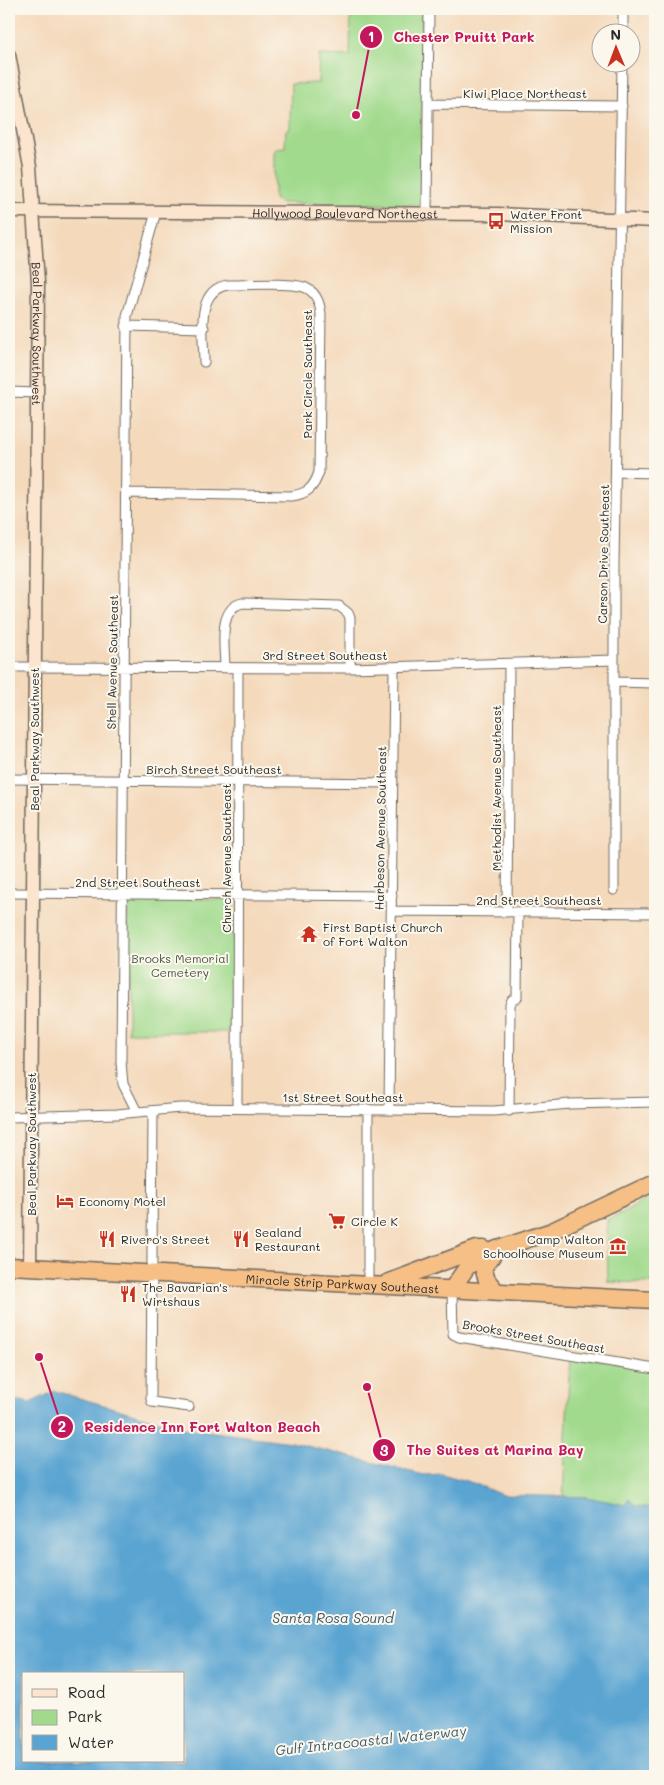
<svg xmlns="http://www.w3.org/2000/svg" width="664" height="1785" font-family="Mali,sans-serif">
  <style>
    .green { fill: #a1da8d; stroke: #66825c }
    .water { fill: #5aa4d2; stroke: #42687e; fill-rule: evenodd }
    .lines { fill: none; stroke-linecap: round; stroke-linejoin: round }
    .street-casing { stroke: #71685d; stroke-width: 11 }
    .secondary-casing { stroke: #71685d; stroke-width: 15 }
    .highway-casing { stroke: #71685d; stroke-width: 19 }
    .street { stroke: #fff; stroke-width: 9 }
    .secondary { stroke: #fbe5cf; stroke-width: 12 }
    .highway { stroke: #f5bf86; stroke-width: 16 }
    .labels { text-anchor: middle; dominant-baseline: central; stroke-width: 4; stroke-linejoin: round; paint-order: stroke }
    .street-label { font-size: 12px; fill: #2b2b2b; stroke: #fbf7ec }
    .poi-label { font-size: 12px; fill: #2b2b2b; stroke: #fbf7ec; text-anchor: start }
    .park-label { font-size: 12px; fill: #485744; stroke: #fbf7ec }
    .water-label { font-size: 14px; font-style: italic; fill: #3e5b6e; stroke: #fbf7ec }
    .leader { fill: none; stroke: #c2185b; stroke-width: 2 }
    .callout-dot { fill: #c2185b; stroke: #fbf7ec; stroke-width: 2 }
    .mark-label { font-size: 15px; text-anchor: middle; font-weight: bold; fill: #fff }
    .callout-label { font-size: 14px; text-anchor: middle; font-weight: bold; fill: #c2185b; stroke: #fbf7ec; stroke-width: 4; stroke-linejoin: round; paint-order: stroke }
  </style>
  <rect width="100%" height="100%" fill="#fbf7ec"/>
  <filter id="ink" filterUnits="userSpaceOnUse"><feTurbulence type="fractalNoise" baseFrequency=".02" numOctaves="2"/><feDisplacementMap in="SourceGraphic" scale="10" xChannelSelector="R" yChannelSelector="G"/><feConvolveMatrix kernelMatrix="1 2 1 2 8 2 1 2 1" color-interpolation-filters="sRGB"/></filter>
  <filter id="wash" filterUnits="userSpaceOnUse"><feTurbulence type="fractalNoise" baseFrequency=".0096" numOctaves="4" result="noise"/><feDisplacementMap in="SourceGraphic" scale="20" xChannelSelector="R" yChannelSelector="G"/><feGaussianBlur stdDeviation="1.12" result="paint"/><feColorMatrix in="noise" values="0 0 0 0 0 0 0 0 0 0 0 0 0 0 0 0 0 1.4 0 .05"/><feComposite in="paint" operator="in"/></filter>
  <g filter="url(#wash)">
    <rect width="100%" height="100%" fill="#f4d9bb"/>
    <path class="green" d="M 351,9 L 422,9 L 421,205 L 280,203 L 274,199 L 274,152 L 277,148 L 285,147 L 286,130 L 290,129 L 291,84 L 318,83 L 319,55 L 350,56 Z
      M 128,899 L 233,899 L 233,1032 L 128,1032 Z
      M 655,1194 L 655,1283 L 608,1282 L 607,1220 L 622,1214 Z
      M 570,1355 L 655,1369 L 655,1504 L 653,1508 L 617,1505 L 587,1497 L 563,1497 Z"/>
    <path class="water" d="M 55,1391 L 183,1428 L 291,1442 L 423,1475 L 442,1474 L 473,1483 L 502,1495 L 587,1497 L 625,1505 L 629,1499 L 636,1506 L 653,1508 L 655,1504 L 655,1776 L 9,1776 L 9,1399 L 30,1403 ZM 24,1674 L 184,1674 L 184,1761 L 24,1761 Z"/>
  </g>
  <g filter="url(#ink)">
    <g class="lines">
      <g class="street-casing">
        <path id="street" d="M 623,32 L 623,9
          M 428,104 L 622,106
          M 427,213 L 429,9
          M 126,326 L 204,328
          M 9,392 L 37,393
          M 617,472 L 655,473
          M 126,493 L 291,496 C 307,494 314,488 319,472 L 321,314 C 320,303 317,293 306,288 C 293,282 245,285 228,285 C 194,290 204,337 204,362
          M 9,667 L 350,668 L 614,660
          M 225,668 C 225,648 217,609 242,603 L 339,606 L 348,613 L 350,618 L 350,668
          M 615,682 L 655,683
          M 9,779 L 393,783
          M 614,890 L 614,564 L 622,62
          M 9,893 L 392,896
          M 392,911 L 655,913
          M 507,912 L 509,664
          M 237,1108 L 238,668
          M 368,1109 L 368,1285
          M 389,1110 L 394,667
          M 153,1111 L 151,1399 L 152,1402 L 189,1407
          M 509,1111 L 510,1005 L 512,1000 L 517,998 L 518,913
          M 137,1112 L 123,1084 L 121,1062 L 127,316 L 156,212
          M 9,1117 L 117,1114 L 180,1108 L 494,1111 L 570,1104 L 655,1102
          M 452,1289 L 453,1334 L 459,1337 L 655,1369"/>
      </g>
      <g class="secondary-casing">
        <g id="secondary">
          <path id="s1" d="M 9,55 L 30,167 L 38,282 L 30,1267"/>
          <path id="s2" d="M 9,211 L 497,214 L 655,221"/>
        </g>
      </g>
      <g class="highway-casing">
        <g id="highway">
          <path id="s3" d="M 9,1266 L 655,1300"/>
          <path d="M 387,1283 L 477,1249 L 484,1249"/>
          <path d="M 452,1289 L 467,1267 L 483,1254 L 552,1231 L 655,1182"/>
          <path d="M 496,1291 L 487,1280 L 483,1268 L 497,1249"/>
        </g>
      </g>
      <use href="#street" class="street"/>
      <use href="#secondary" class="secondary"/>
      <use href="#highway" class="highway"/>
    </g>
  </g>
  <defs>
    <g id="bus-bare" transform="scale(1.35)"><path d="M-5-6H5V4H4V6H2V4H-2V6H-4V4H-5ZM-3.5-4V0h7V-4ZM-3.5 1.2v1.5H-2V1.2ZM2 1.2v1.5H3.5V1.2Z" fill="#c8321e" stroke="#fbf7ec" stroke-width="2.5" paint-order="stroke"/></g>
    <g id="temple-bare" transform="scale(1.35)"><path d="M0-6L5-2H3V0L6.5 2.5H4V6H1.5V3h-3V6H-4V2.5H-6.5L-3 0V-2H-5Z" fill="#c8321e" stroke="#fbf7ec" stroke-width="2.5" paint-order="stroke"/></g>
    <g id="hotel-bare" transform="scale(1.35)"><path d="M-6-4.5h1.5V1H6V5H4.5V3h-9V5H-6ZM-4 0a1.8 1.8 0 1 1 3.6 0ZM.5 0V-2.5h3Q6-2.5 6 0Z" fill="#c8321e" stroke="#fbf7ec" stroke-width="2.5" paint-order="stroke"/></g>
    <g id="supermarket-bare" transform="scale(1.35)"><path d="M-6-5.5h2.5l.6 2H6L4.5 2H-2.5L-4.4-4H-6ZM-1.5 3.2a1.3 1.3 0 1 0 .1 0ZM3 3.2a1.3 1.3 0 1 0 .1 0Z" fill="#c8321e" stroke="#fbf7ec" stroke-width="2.5" paint-order="stroke"/></g>
    <g id="restaurant-bare" transform="scale(1.35)"><path d="M-5-6h1v4h1v-4h1v4h1v-4h1v5L-1.5 .5V6h-2V.5L-5-1ZM5-6V6H3V1.5H1.5Q1.5-4 5-6Z" fill="#c8321e" stroke="#fbf7ec" stroke-width="2.5" paint-order="stroke"/></g>
    <g id="museum-bare" transform="scale(1.35)"><path d="M0-6L6-3V-2H-6V-3ZM-5-1h2V3h-2ZM-1-1h2V3h-2ZM3-1h2V3H3ZM-6 4H6V6H-6Z" fill="#c8321e" stroke="#fbf7ec" stroke-width="2.5" paint-order="stroke"/></g>
  </defs>
  <g fill-rule="evenodd">
    <use href="#bus-bare" x="496" y="221"/>
    <use href="#temple-bare" x="309" y="934"/>
    <use href="#hotel-bare" x="65" y="1201"/>
    <use href="#supermarket-bare" x="337" y="1221"/>
    <use href="#restaurant-bare" x="107" y="1239"/>
    <use href="#restaurant-bare" x="241" y="1239"/>
    <use href="#museum-bare" x="618" y="1246"/>
    <use href="#restaurant-bare" x="128" y="1294"/>
  </g>
  <g class="labels">
    <g class="street-label">
      <text x="525" y="93">Kiwi Place Northeast</text>
      <text stroke="none"><textPath href="#s2" startOffset="336">Hollywood Boulevard Northeast</textPath></text>
      <text stroke="none"><textPath href="#s1" startOffset="281">Beal Parkway Southwest</textPath></text>
      <text transform="translate(307 374) rotate(-90)">Park Circle Southeast</text>
      <text transform="translate(603 554) rotate(-89)">Carson Drive Southeast</text>
      <text x="325" y="655">3rd Street Southeast</text>
      <text transform="translate(112 662) rotate(-89)">Shell Avenue Southeast</text>
      <text transform="translate(34 739) rotate(-90)">Beal Parkway Southwest</text>
      <text x="214" y="769">Birch Street Southeast</text>
      <text transform="translate(496 788) rotate(-90)">Methodist Avenue Southeast</text>
      <text transform="translate(380 828) rotate(-89)">Harbeson Avenue Southeast</text>
      <text transform="translate(226 858) rotate(-90)">Church Avenue Southeast</text>
      <text x="138" y="882">2nd Street Southeast</text>
      <text x="539" y="900">2nd Street Southeast</text>
      <text x="343" y="1097">1st Street Southeast</text>
      <text transform="translate(31 1144) rotate(-90)">Beal Parkway Southwest</text>
      <text stroke="none"><textPath href="#s3" startOffset="334">Miracle Strip Parkway Southeast</textPath></text>
      <text transform="translate(534 1336) rotate(10)">Brooks Street Southeast</text>
    </g>
    <g class="poi-label">
      <text x="510" y="214">Water Front<tspan x="510" dy="14">Mission</tspan></text>
      <text x="323" y="927">First Baptist Church<tspan x="323" dy="14">of Fort Walton</tspan></text>
      <text x="79" y="1201">Economy Motel</text>
      <text x="351" y="1221">Circle K</text>
      <text x="255" y="1232">Sealand<tspan x="255" dy="14">Restaurant</tspan></text>
      <text x="121" y="1239">Rivero's Street</text>
      <text x="604" y="1239" text-anchor="end">Camp Walton<tspan x="604" dy="14">Schoolhouse Museum</tspan></text>
      <text x="142" y="1287">The Bavarian's<tspan x="142" dy="14">Wirtshaus</tspan></text>
    </g>
    <g class="park-label">
      <text x="180" y="958">Brooks Memorial<tspan x="180" dy="14">Cemetery</tspan></text>
    </g>
    <g class="water-label">
      <text x="333" y="1617">Santa Rosa Sound</text>
      <text transform="translate(371 1740) rotate(-6)">Gulf Intracoastal Waterway</text>
    </g>
  </g>
  <path class="leader" d="M356 115L371 37M39 1357L62 1427M367 1387L384 1450"/>
  <g class="callout-dot">
    <circle cx="356" cy="115" r="5"/>
    <circle cx="39" cy="1357" r="5"/>
    <circle cx="367" cy="1387" r="5"/>
    <circle cx="371" cy="37" r="12"/>
    <circle cx="62" cy="1427" r="12"/>
    <circle cx="384" cy="1450" r="12"/>
  </g>
  <g class="mark-label">
    <text x="371" y="42">1</text>
    <text x="62" y="1432">2</text>
    <text x="384" y="1456">3</text>
  </g>
  <g class="callout-label">
    <text x="464" y="42">Chester Pruitt Park</text>
    <text x="202" y="1432">Residence Inn Fort Walton Beach</text>
    <text x="495" y="1455">The Suites at Marina Bay</text>
  </g>
  <rect width="664" height="1785" fill="none" stroke="#fbf7ec" stroke-width="30"/>
  <rect x="22" y="1672" width="162" height="90" fill="#fbf7ec" stroke="#a8a59f"/>
  <rect x="32" y="1689" width="25" height="8" fill="#fbe5cf" stroke="#a8a59f"/>
  <text x="68" y="1698" font-size="15" fill="#2b2b2b">Road</text>
  <rect x="32" y="1710" width="25" height="15" fill="#a1da8d" stroke="#a8a59f"/>
  <text x="68" y="1722" font-size="15" fill="#2b2b2b">Park</text>
  <rect x="32" y="1735" width="25" height="15" fill="#5aa4d2" stroke="#a8a59f"/>
  <text x="68" y="1748" font-size="15" fill="#2b2b2b">Water</text>
  <g transform="translate(616 48) rotate(359)"><circle r="24" fill="#fbf7ec" stroke="#a8a59f"/>
  <path d="M0-4L9 19L0 12L-9 19Z" fill="#c8321e"/>
  <text y="-8" font-size="14" font-weight="bold" text-anchor="middle" fill="#2b2b2b">N</text>
  </g>
</svg>
